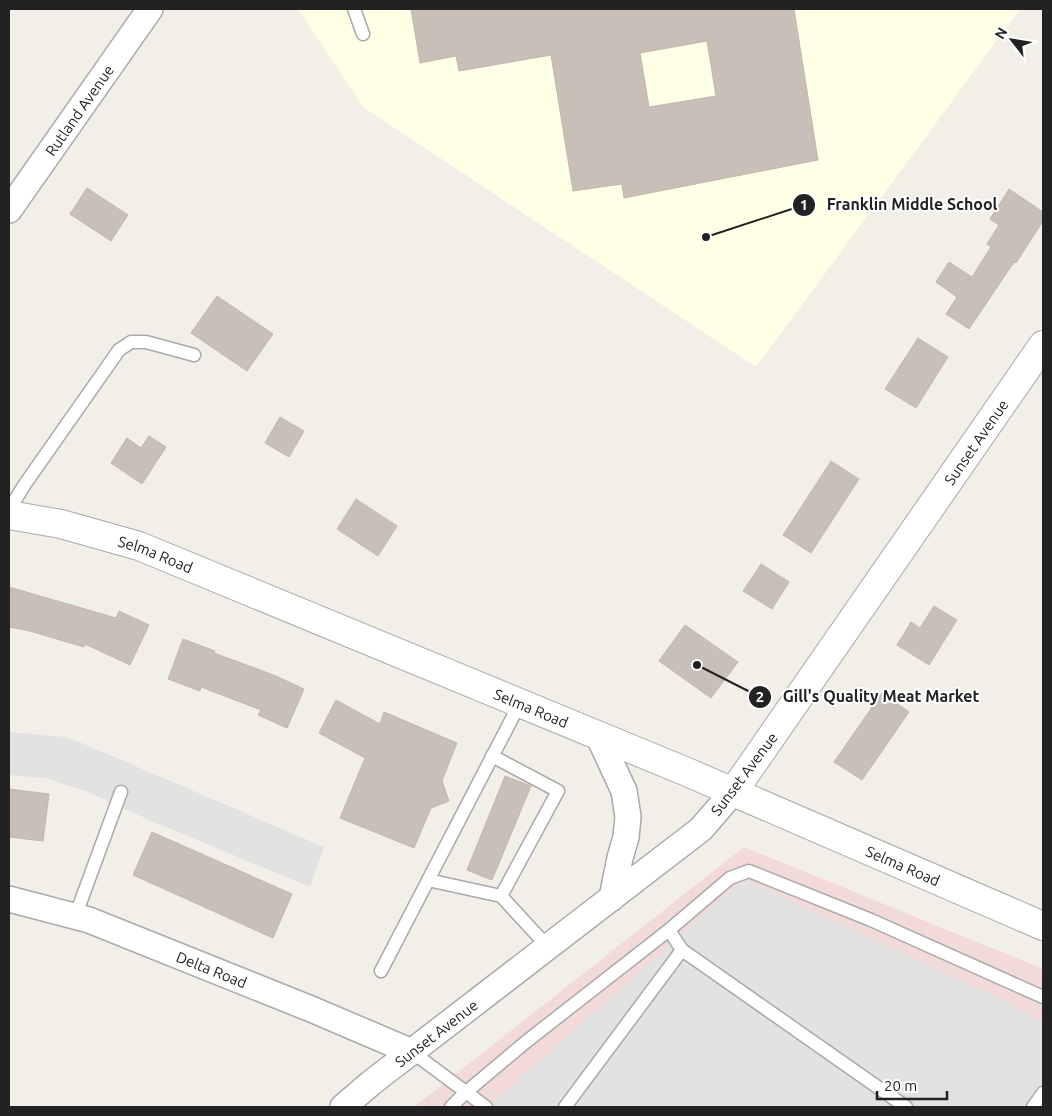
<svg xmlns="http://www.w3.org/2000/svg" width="1052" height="1116" font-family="Ubuntu,sans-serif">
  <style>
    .commercial { fill: #f2dad9 }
    .education { fill: #ffffe5 }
    .parking { fill: #e2e2e2 }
    .building { fill: #c7bfb8; stroke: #c4b6ab; fill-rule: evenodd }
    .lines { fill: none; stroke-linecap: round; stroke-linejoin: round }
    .service-casing { stroke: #a9a9a9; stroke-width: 15 }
    .minor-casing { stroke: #a9a9a9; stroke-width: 28 }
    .tertiary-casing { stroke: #a9a9a9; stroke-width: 30 }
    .service { stroke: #fff; stroke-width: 12 }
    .minor { stroke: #fff; stroke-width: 25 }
    .tertiary { stroke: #fff; stroke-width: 28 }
    .labels { text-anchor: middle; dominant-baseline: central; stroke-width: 4; stroke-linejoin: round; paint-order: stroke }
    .street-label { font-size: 15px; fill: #222; stroke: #fff }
    .leader { fill: none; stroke: #222; stroke-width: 2 }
    .callout-dot { fill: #222; stroke: #fff; stroke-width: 2 }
    .mark-label { font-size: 15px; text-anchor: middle; font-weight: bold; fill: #fff }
    .callout-label { font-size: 16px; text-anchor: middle; font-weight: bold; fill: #222; stroke: #fff; stroke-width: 4; stroke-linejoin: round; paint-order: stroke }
  </style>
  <rect width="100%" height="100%" fill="#f2efe9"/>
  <path class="commercial" d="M 744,847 L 1043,969 L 1043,1107 L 414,1107 Z"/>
  <path class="education" d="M 298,9 L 1020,9 L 756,367 L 363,107 Z"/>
  <path class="parking" d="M 9,732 L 65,737 L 77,741 L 324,847 L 310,887 L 149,820 L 86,791 L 45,778 L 9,775 Z
    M 744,879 L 1000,999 L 1043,1023 L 1043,1107 L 488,1107 Z"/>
  <path class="building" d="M 411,9 L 794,9 L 818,160 L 624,198 L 622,184 L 573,191 L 551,55 L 459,71 L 456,56 L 420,63 ZM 707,41 L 716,96 L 649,107 L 640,53 Z
    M 87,188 L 128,215 L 111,241 L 70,214 Z
    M 1009,189 L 1043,212 L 1043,221 L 1016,263 L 1014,262 L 969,329 L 946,314 L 957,297 L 936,282 L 949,262 L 972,277 L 991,247 L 987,244 L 999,225 L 990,219 Z
    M 217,296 L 273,334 L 247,371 L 191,333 Z
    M 918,338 L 948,357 L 916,408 L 885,389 Z
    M 280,417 L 304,431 L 289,457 L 265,443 Z
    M 149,436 L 166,447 L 142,484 L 111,463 L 127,438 L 141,448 Z
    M 831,461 L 859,479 L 811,553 L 783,535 Z
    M 356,499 L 397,526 L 378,556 L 337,529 Z
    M 761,564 L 789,582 L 772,609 L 743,591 Z
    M 9,587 L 116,618 L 119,611 L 149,625 L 130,665 L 85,644 L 84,647 L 30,631 L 9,627 Z
    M 934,606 L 957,620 L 929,665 L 897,645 L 911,622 L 920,628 Z
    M 685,625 L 738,662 L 711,698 L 659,661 Z
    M 183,639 L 215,651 L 214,653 L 276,676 L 304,689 L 287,728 L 258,715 L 261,710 L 201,687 L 200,691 L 168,679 Z
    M 882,693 L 909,712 L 862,780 L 834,762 Z
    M 336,700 L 380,724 L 384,712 L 457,743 L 442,781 L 449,801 L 431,808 L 414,848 L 340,818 L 365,758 L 319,733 Z
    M 505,776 L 531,786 L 492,880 L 467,870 Z
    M 9,789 L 49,794 L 43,841 L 9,837 Z
    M 152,832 L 292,894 L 273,938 L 133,875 Z"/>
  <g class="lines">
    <g class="service-casing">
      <path id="service" d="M 354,9 L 363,34
        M 9,510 L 25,484 L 119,350 L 131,342 L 146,342 L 194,355
        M 492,756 L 558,791 L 501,896 L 548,947
        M 428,880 L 501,896
        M 75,917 L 121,792
        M 669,930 L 682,950 L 906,1107
        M 381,971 L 520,703
        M 412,1052 L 486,1107
        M 451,1107 L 465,1093 L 527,1041 L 669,930 L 730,878 L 749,871 L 871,920 L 1043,997
        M 565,1107 L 682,950
        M 1033,1107 L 1043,1093"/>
    </g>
    <g class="minor-casing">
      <g id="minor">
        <path id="s1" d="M 9,210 L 150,9"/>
        <path d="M 598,735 L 624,791 L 628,817 L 626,837 L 620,858 L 612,898"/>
        <path id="s2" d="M 9,899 L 89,920 L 311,1009 L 412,1052"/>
        <path id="s3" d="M 343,1107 L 371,1083 L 701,829 L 733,792"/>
      </g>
    </g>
    <g class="tertiary-casing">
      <g id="tertiary">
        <path id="s4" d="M 9,515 L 61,524 L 139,546 L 687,772 L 1043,926"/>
        <path id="s5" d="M 733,792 L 1043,345"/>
      </g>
    </g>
    <use href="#service" class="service"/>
    <use href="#minor" class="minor"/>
    <use href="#tertiary" class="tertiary"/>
  </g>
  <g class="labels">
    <g class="street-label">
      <text stroke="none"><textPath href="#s1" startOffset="122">Rutland Avenue</textPath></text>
      <text stroke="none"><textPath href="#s5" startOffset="426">Sunset Avenue</textPath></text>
      <text stroke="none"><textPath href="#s4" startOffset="152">Selma Road</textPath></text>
      <text stroke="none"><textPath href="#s4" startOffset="558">Selma Road</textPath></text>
      <text transform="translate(744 774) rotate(-53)">Sunset Avenue</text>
      <text stroke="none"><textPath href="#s4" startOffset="962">Selma Road</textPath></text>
      <text stroke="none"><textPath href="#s2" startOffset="215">Delta Road</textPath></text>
      <text stroke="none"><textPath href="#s3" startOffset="119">Sunset Avenue</textPath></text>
    </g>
  </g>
  <path class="leader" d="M706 237L804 205M697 665L760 697"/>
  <g class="callout-dot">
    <circle cx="706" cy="237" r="5"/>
    <circle cx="697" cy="665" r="5"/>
    <circle cx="804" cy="205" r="12"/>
    <circle cx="760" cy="697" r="12"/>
  </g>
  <g class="mark-label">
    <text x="804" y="210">1</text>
    <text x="760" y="702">2</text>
  </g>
  <g class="callout-label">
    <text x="912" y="210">Franklin Middle School</text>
    <text x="881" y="702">Gill's Quality Meat Market</text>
  </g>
  <rect width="1052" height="1116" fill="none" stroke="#222222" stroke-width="20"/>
  <g transform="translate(1012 40) rotate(301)" stroke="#ffffff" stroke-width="4" paint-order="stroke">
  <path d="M0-4L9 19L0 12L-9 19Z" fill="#222222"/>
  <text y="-8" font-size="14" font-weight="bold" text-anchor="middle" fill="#222222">N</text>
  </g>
  <path d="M877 1091v8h70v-8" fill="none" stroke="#222222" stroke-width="2.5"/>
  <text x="884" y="1091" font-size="15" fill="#222222" stroke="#ffffff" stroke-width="4" paint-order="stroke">20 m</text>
</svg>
